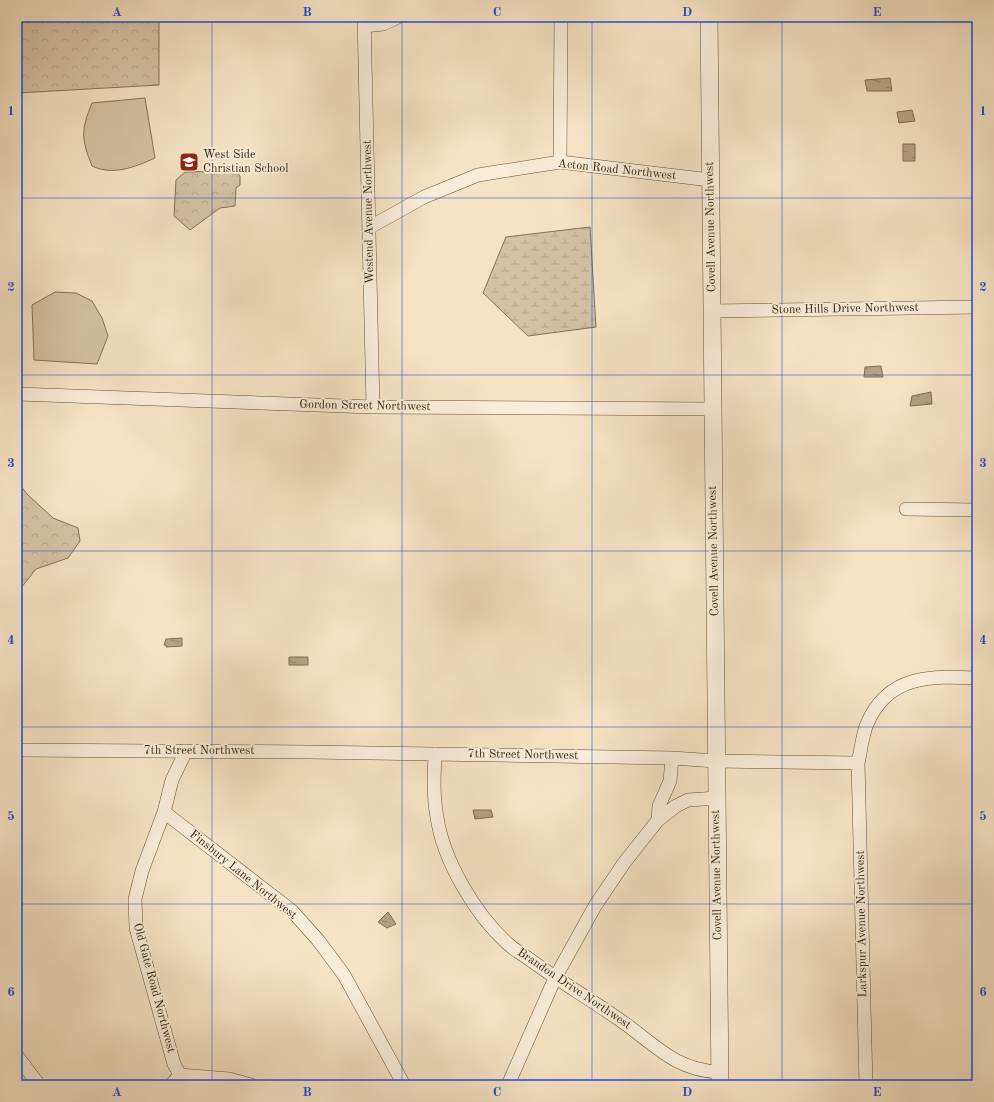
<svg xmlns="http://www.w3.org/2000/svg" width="994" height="1102" font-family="'Old Standard TT',serif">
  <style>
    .forest { fill: url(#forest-crowns); stroke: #867156 }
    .wetland { fill: url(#wetland-marsh); stroke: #867156 }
    .pitch { fill: #d5c2a5; stroke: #867156 }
    .water { fill: url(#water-ripples); stroke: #826d52 }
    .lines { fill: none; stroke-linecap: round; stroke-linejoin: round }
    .minor-casing { stroke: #665136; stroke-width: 14 }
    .tertiary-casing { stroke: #665136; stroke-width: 18 }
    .minor { stroke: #f9edd9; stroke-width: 13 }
    .tertiary { stroke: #f9edd9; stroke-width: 17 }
    .grid { fill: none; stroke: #1d4ed8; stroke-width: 1; stroke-opacity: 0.55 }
    .labels { text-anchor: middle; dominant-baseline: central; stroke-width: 3.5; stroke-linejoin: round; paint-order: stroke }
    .poi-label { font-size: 12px; fill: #362007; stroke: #f9edd9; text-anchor: start }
    .street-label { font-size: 12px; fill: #362007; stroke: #f9edd9 }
    .neatline { fill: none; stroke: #1d4ed8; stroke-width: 1.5 }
    .grid-label { font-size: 13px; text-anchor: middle; font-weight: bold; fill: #1d4ed8 }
  </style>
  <defs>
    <pattern id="forest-crowns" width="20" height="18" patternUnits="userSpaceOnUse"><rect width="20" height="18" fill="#d5c2a5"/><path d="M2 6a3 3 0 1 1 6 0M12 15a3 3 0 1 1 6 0" fill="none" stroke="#b7a68d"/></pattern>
    <pattern id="wetland-marsh" width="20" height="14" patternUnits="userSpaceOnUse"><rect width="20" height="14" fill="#d5c2a5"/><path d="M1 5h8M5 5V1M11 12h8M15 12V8" fill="none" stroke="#b7a68d"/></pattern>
    <pattern id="water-ripples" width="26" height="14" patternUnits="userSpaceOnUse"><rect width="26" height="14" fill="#b5a184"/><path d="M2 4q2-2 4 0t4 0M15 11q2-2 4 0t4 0" fill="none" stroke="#94836a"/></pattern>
  </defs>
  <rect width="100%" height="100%" fill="#f6e3c5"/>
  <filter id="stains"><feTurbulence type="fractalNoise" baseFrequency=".005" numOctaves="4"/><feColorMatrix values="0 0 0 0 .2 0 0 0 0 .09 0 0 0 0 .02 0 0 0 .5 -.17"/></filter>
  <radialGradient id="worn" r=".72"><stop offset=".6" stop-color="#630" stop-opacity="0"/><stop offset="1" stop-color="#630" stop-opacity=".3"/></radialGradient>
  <path class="forest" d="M 17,17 L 159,17 L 159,85 L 17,93 Z
    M 236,171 L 240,176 L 240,185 L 236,188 L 235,206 L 220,208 L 190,230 L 174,216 L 176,180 L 185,172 Z
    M 17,481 L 27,494 L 53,518 L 78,528 L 80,541 L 68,558 L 36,569 L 17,593 Z"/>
  <path class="wetland" d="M 590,227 L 596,327 L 528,336 L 483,293 L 506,237 Z"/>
  <path class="pitch" d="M 145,98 L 155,158 C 135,167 113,176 92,166 C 81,138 81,130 92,103 Z
    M 55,292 L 76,293 L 92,301 L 102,318 L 108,336 L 97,364 L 34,360 L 32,305 Z"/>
  <path class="water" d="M 890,78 L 892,91 L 867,91 L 865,80 Z
    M 912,110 L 915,121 L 899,123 L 897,112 Z
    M 903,144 L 915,144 L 915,161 L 903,161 Z
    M 881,366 L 883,377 L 864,377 L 865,367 Z
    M 931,392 L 932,404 L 910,406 L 912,396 Z
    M 182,638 L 182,646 L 166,647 L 166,645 L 164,645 L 166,639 Z
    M 289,657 L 308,657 L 308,665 L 289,665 Z
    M 473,810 L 491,810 L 493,817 L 475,819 Z
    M 388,912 L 396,924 L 387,928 L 378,922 Z"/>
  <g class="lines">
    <g class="minor-casing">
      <path id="minor" d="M 364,17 L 373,407
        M 364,26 L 383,24 L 398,17
        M 560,162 L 561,17
        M 370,227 L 424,197 L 478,175 L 560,162 L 710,180
        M 712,311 L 977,307
        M 18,394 L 373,407 L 713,409
        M 906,509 L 977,510
        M 17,750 L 309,752 L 672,758 L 716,761 L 858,763
        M 435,754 C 434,775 433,796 437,817 C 443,860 475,914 507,943 C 513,949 522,954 529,959 C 558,980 588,998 617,1018 C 653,1042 673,1070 719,1072
        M 164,812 L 292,911 L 318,940 L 344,975 L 404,1085
        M 658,820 L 659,806 L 670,781 L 672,758
        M 17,1056 L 39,1085
        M 180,1075 L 229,1079 L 251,1085
        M 171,1085 L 180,1075 L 174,1064 L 136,928 L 135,899 L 142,871 L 164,812 L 172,780 L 186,751
        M 508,1085 L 555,978 L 595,906 L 624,863 L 658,820 L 676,806 L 688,800 L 717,798
        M 866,1085 L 858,763 C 861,751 862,736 867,724 C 888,674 932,676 977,678"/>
    </g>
    <g class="tertiary-casing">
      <path id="tertiary" d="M 709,17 L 720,1085"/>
    </g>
    <use href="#minor" class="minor"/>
    <use href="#tertiary" class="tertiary"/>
  </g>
  <path class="grid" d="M 212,17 L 212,1085M 402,17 L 402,1085M 592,17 L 592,1085M 782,17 L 782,1085M 17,198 L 977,198M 17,375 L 977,375M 17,551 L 977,551M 17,727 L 977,727M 17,904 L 977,904"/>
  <defs>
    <g id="school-square" transform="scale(1)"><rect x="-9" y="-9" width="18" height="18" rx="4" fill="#8f2418" stroke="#f9edd9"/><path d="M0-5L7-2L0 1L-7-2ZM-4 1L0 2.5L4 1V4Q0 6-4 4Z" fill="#fff"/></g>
  </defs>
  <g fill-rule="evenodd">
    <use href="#school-square" x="189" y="162"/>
  </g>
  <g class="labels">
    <g class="poi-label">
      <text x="203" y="155">West Side<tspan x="203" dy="14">Christian School</tspan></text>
    </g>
    <g class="street-label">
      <text transform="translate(617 170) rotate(6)">Acton Road Northwest</text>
      <text transform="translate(369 212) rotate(-91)">Westend Avenue Northwest</text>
      <text transform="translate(711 227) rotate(-91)">Covell Avenue Northwest</text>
      <text transform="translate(845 309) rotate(-1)">Stone Hills Drive Northwest</text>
      <text transform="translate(365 406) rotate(1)">Gordon Street Northwest</text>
      <text transform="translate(714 551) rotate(-91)">Covell Avenue Northwest</text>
      <text x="199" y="751">7th Street Northwest</text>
      <text transform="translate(523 755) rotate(1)">7th Street Northwest</text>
      <text transform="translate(243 875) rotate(39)">Finsbury Lane Northwest</text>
      <text transform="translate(717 875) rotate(-91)">Covell Avenue Northwest</text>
      <text transform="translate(862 924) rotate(-91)">Larkspur Avenue Northwest</text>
      <text transform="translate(154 988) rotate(75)">Old Gate Road Northwest</text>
      <text transform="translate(574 989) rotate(34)">Brandon Drive Northwest</text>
    </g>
  </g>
  <rect width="994" height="1102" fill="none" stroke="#f6e3c5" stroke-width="44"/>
  <rect x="22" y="22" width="950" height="1058" class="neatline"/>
  <g class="grid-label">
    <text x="117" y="16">A</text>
    <text x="307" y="16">B</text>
    <text x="497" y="16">C</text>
    <text x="687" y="16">D</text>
    <text x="877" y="16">E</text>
    <text x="11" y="115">1</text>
    <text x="983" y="115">1</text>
    <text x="11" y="291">2</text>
    <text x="983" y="291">2</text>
    <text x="11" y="467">3</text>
    <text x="983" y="467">3</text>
    <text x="11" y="644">4</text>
    <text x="983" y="644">4</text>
    <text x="11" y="820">5</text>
    <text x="983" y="820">5</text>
    <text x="11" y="996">6</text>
    <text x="983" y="996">6</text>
    <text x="117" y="1096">A</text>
    <text x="307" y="1096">B</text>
    <text x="497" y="1096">C</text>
    <text x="687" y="1096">D</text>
    <text x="877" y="1096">E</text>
  </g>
  <rect width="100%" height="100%" filter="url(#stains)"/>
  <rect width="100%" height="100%" fill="url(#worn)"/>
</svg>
